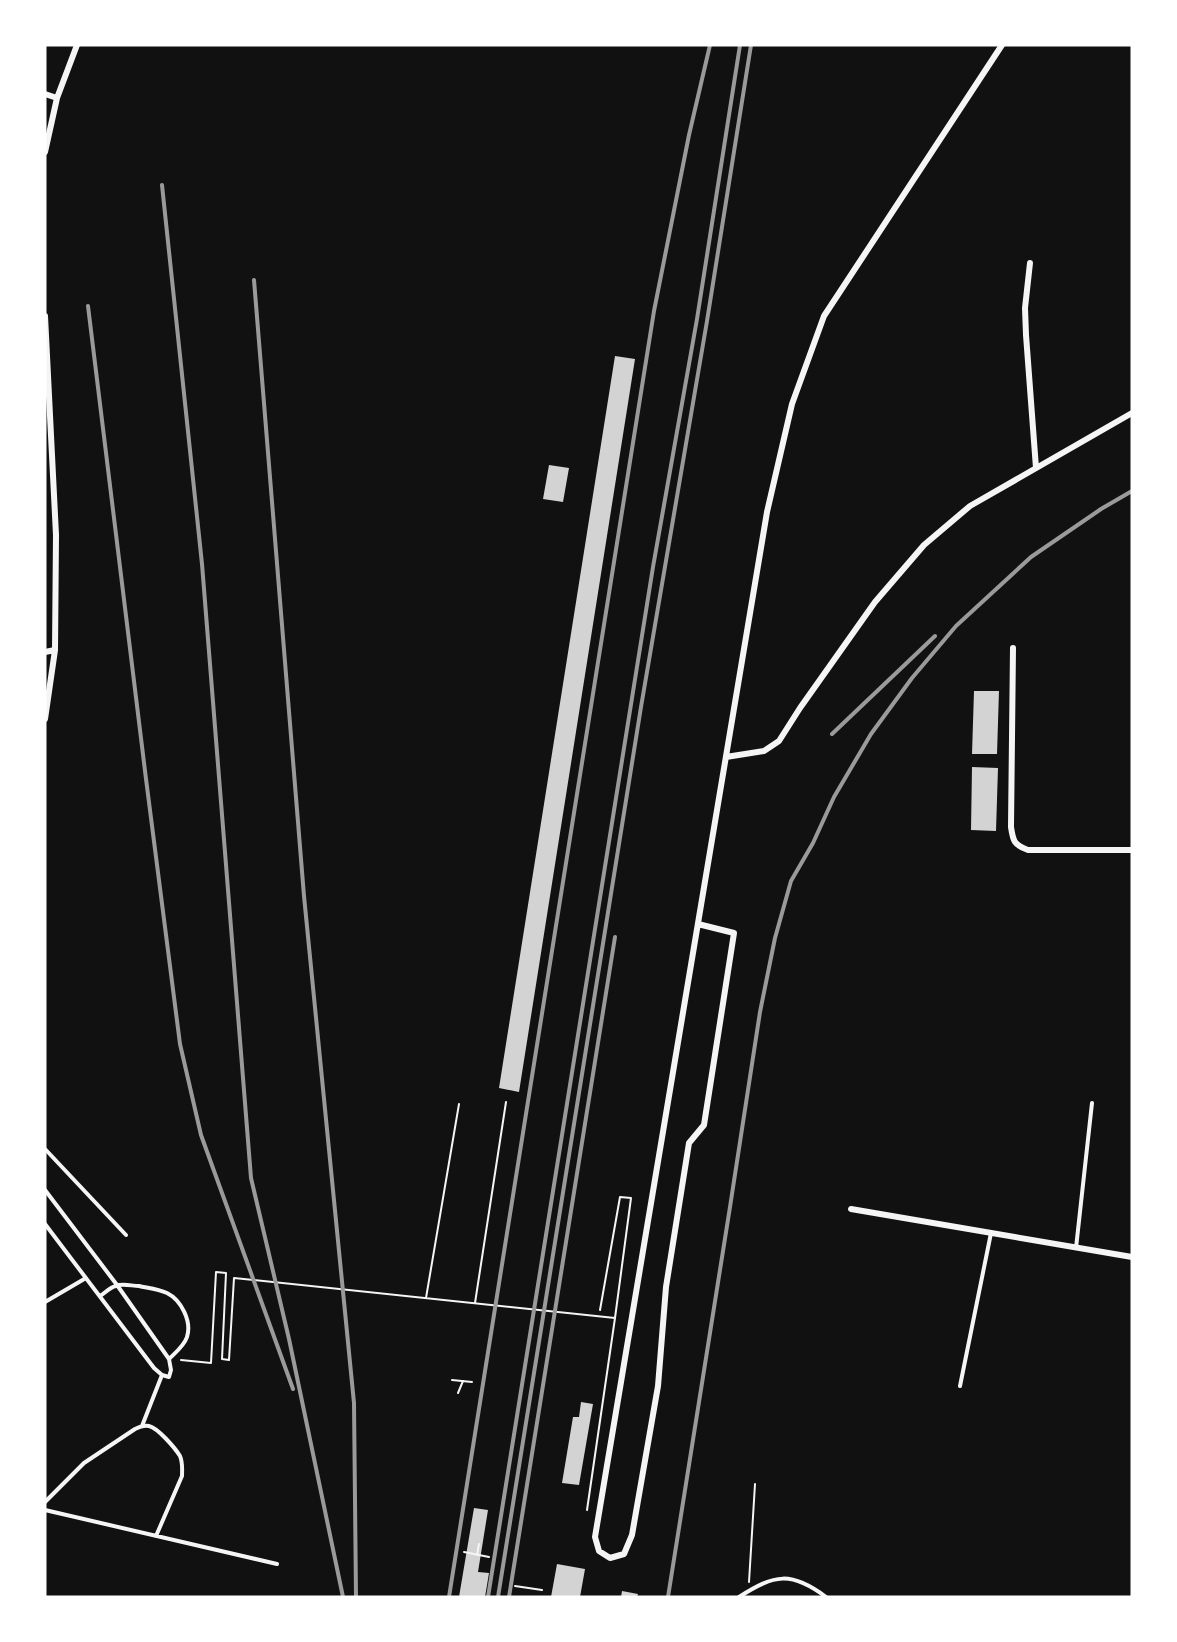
<svg xmlns="http://www.w3.org/2000/svg" width="1177" height="1642" font-family="Arial,sans-serif">
  <style>
    .building { fill: #d3d3d3 }
    .lines { fill: none; stroke-linecap: round; stroke-linejoin: round }
    .path { stroke: #f5f5f5; stroke-width: 2 }
    .service { stroke: #f5f5f5; stroke-width: 4 }
    .minor { stroke: #f5f5f5; stroke-width: 6 }
    .rail { stroke: #9a9a9a; stroke-width: 4 }
  </style>
  <rect width="100%" height="100%" fill="#111"/>
  <path class="building" d="M 615,356 L 635,359 L 519,1092 L 499,1088 Z
    M 549,465 L 569,468 L 563,502 L 543,499 Z
    M 974,691 L 999,691 L 997,754 L 972,754 Z
    M 972,767 L 998,768 L 996,831 L 971,830 Z
    M 581,1402 L 593,1404 L 579,1485 L 562,1483 L 573,1417 L 579,1417 Z
    M 474,1508 L 488,1510 L 478,1572 L 489,1573 L 485,1597 L 459,1597 Z
    M 557,1564 L 585,1569 L 580,1597 L 551,1597 Z
    M 622,1591 L 638,1594 L 637,1597 L 621,1597 Z"/>
  <g class="lines">
    <path class="path" d="M 426,1298 L 459,1104
      M 475,1303 L 506,1102
      M 600,1310 L 620,1197 L 631,1198 L 615,1318
      M 181,1360 L 211,1363 L 216,1272 L 226,1273 L 222,1359 L 229,1360 L 234,1278 L 615,1318 L 587,1510
      M 452,1380 L 472,1382
      M 458,1393 L 463,1381
      M 464,1552 L 489,1557
      M 477,1555 L 479,1544
      M 749,1582 L 755,1484
      M 515,1586 L 542,1590"/>
    <path class="service" d="M 45,1149 L 126,1235
      M 45,1190 L 117,1285 L 169,1359 L 171,1370 L 169,1377 L 162,1375 L 154,1368 L 45,1224
      M 1076,1248 L 1092,1103
      M 100,1296 C 105,1293 110,1287 116,1286 C 122,1283 132,1286 139,1286 C 148,1288 158,1289 167,1293 C 181,1300 192,1321 187,1337 C 184,1346 176,1352 169,1359
      M 45,1302 L 86,1278
      M 960,1386 L 991,1233
      M 142,1426 L 162,1375
      M 45,1502 L 84,1463 L 135,1429 C 139,1427 144,1425 149,1426 C 158,1428 175,1448 180,1456 C 183,1463 182,1469 182,1476 L 156,1536
      M 45,1510 L 277,1564
      M 739,1597 C 775,1574 791,1571 826,1597"/>
    <path class="minor" d="M 45,94 L 57,98
      M 45,152 L 57,98 L 77,45
      M 1030,263 L 1025,308 L 1026,335 L 1036,468
      M 45,316 L 56,535 L 55,650 L 45,719
      M 1013,648 L 1011,827 C 1013,841 1014,845 1028,850 L 1132,850
      M 45,652 L 55,650
      M 726,757 L 764,751 L 779,741 L 800,708 L 875,602 L 924,545 L 970,506 L 1132,413
      M 698,924 L 734,933 L 704,1125 L 689,1143 L 666,1287 L 658,1386 L 632,1535 L 624,1554 L 610,1558 L 599,1551 L 595,1537 L 767,512 L 792,404 L 824,316 L 1002,45
      M 851,1209 L 1132,1257"/>
    <path class="rail" d="M 162,185 L 202,564 L 251,1178 L 289,1339 L 343,1597
      M 254,280 L 304,896 L 354,1403 L 356,1597
      M 88,306 L 146,779 L 180,1044 L 201,1135 L 293,1389
      M 832,734 L 935,636
      M 449,1597 L 654,311 L 689,135 L 710,45
      M 488,1597 L 653,567 L 697,319 L 740,45
      M 498,1597 L 641,707 L 707,321 L 751,45
      M 509,1597 L 615,937
      M 668,1597 L 730,1207 L 760,1012 L 775,938 L 791,881 L 813,843 L 834,797 L 871,734 L 912,678 L 956,626 L 1031,557 L 1101,509 L 1132,491"/>
  </g>
  <rect width="1177" height="1642" fill="none" stroke="#ffffff" stroke-width="93"/>
</svg>
